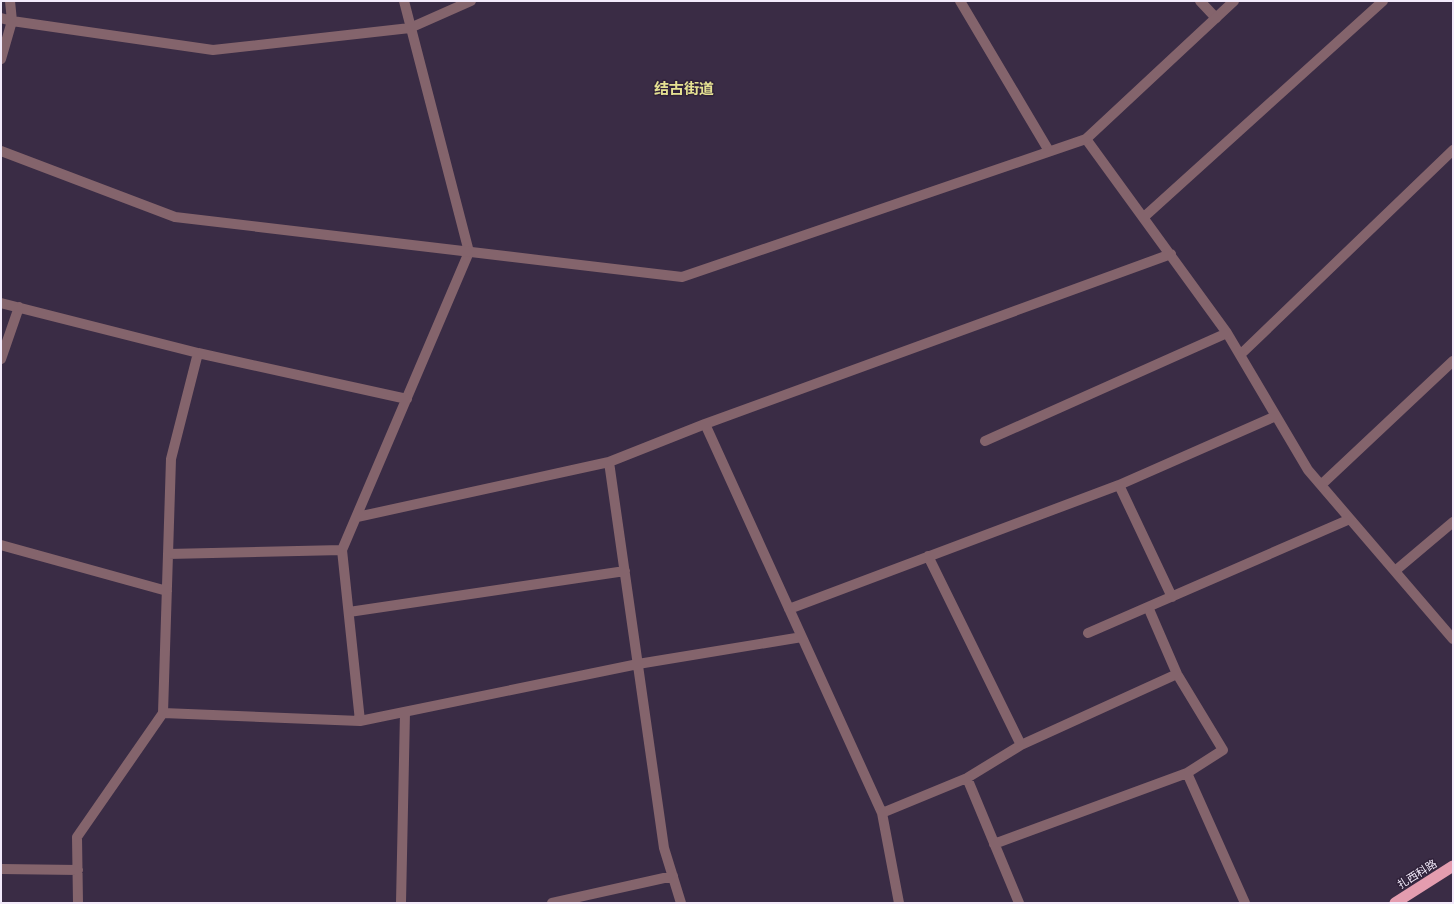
<svg xmlns="http://www.w3.org/2000/svg" width="1454" height="904" font-family="'DM Sans','Noto Sans SC',sans-serif">
  <style>
    .lines { fill: none; stroke-linecap: round; stroke-linejoin: round }
    .minor { stroke: #84646c; stroke-width: 10 }
    .tertiary { stroke: #84646c; stroke-width: 10 }
    .trunk { stroke: #e49daf; stroke-width: 11 }
    .labels { text-anchor: middle; dominant-baseline: central; stroke-width: 3; stroke-linejoin: round; paint-order: stroke }
    .street-label { font-size: 11px; fill: #f3ebfb; stroke: #30223a }
    .district-label { font-size: 15px; font-weight: bold; fill: #e5e192; stroke: #30223a }
  </style>
  <rect width="100%" height="100%" fill="#3a2c45"/>
  <g class="lines">
    <path class="minor" d="M 960,1 L 1049,151
      M 1200,1 L 1216,18
      M 1,18 L 12,21 L 213,50 L 410,28 L 471,1
      M 1,59 L 12,21 L 10,1
      M 1086,139 L 1227,333 L 1308,470 L 1453,639
      M 1144,217 L 1383,1
      M 1,303 L 198,353 L 407,399
      M 1240,355 L 1453,150
      M 1,359 L 19,307
      M 705,424 L 882,813 L 899,903
      M 985,441 L 1227,333
      M 609,462 L 664,848 L 681,903
      M 1119,485 L 1172,597
      M 1321,485 L 1453,361
      M 357,517 L 609,462 L 705,424 L 1171,254
      M 1,545 L 167,591
      M 168,554 L 342,550
      M 928,556 L 1021,745
      M 1395,571 L 1453,522
      M 789,609 L 1119,485 L 1276,416
      M 349,612 L 625,571
      M 1088,633 L 1350,519
      M 163,713 L 360,721 L 638,664 L 802,637
      M 360,721 L 342,550 L 469,252 L 404,1
      M 1187,773 L 1245,903
      M 967,778 L 1019,903
      M 882,813 L 967,778 L 1021,745 L 1177,674
      M 994,844 L 1187,773 L 1223,750 L 1177,674 L 1148,607
      M 1,869 L 78,870
      M 78,903 L 77,837 L 163,713 L 171,459 L 198,353
      M 401,903 L 405,712
      M 552,903 L 673,876"/>
    <path class="tertiary" d="M 1,151 L 175,217 L 682,277 L 1086,139 L 1234,1"/>
    <path class="trunk" d="M 1395,903 L 1453,866"/>
  </g>
  <g class="labels">
    <g class="street-label">
      <text transform="translate(1417 874) rotate(-32)">扎西科路</text>
    </g>
    <g class="district-label">
      <text x="684" y="89">结古街道</text>
    </g>
  </g>
  <rect width="1454" height="904" fill="none" stroke="#f3ebfb" stroke-width="4"/>
</svg>
